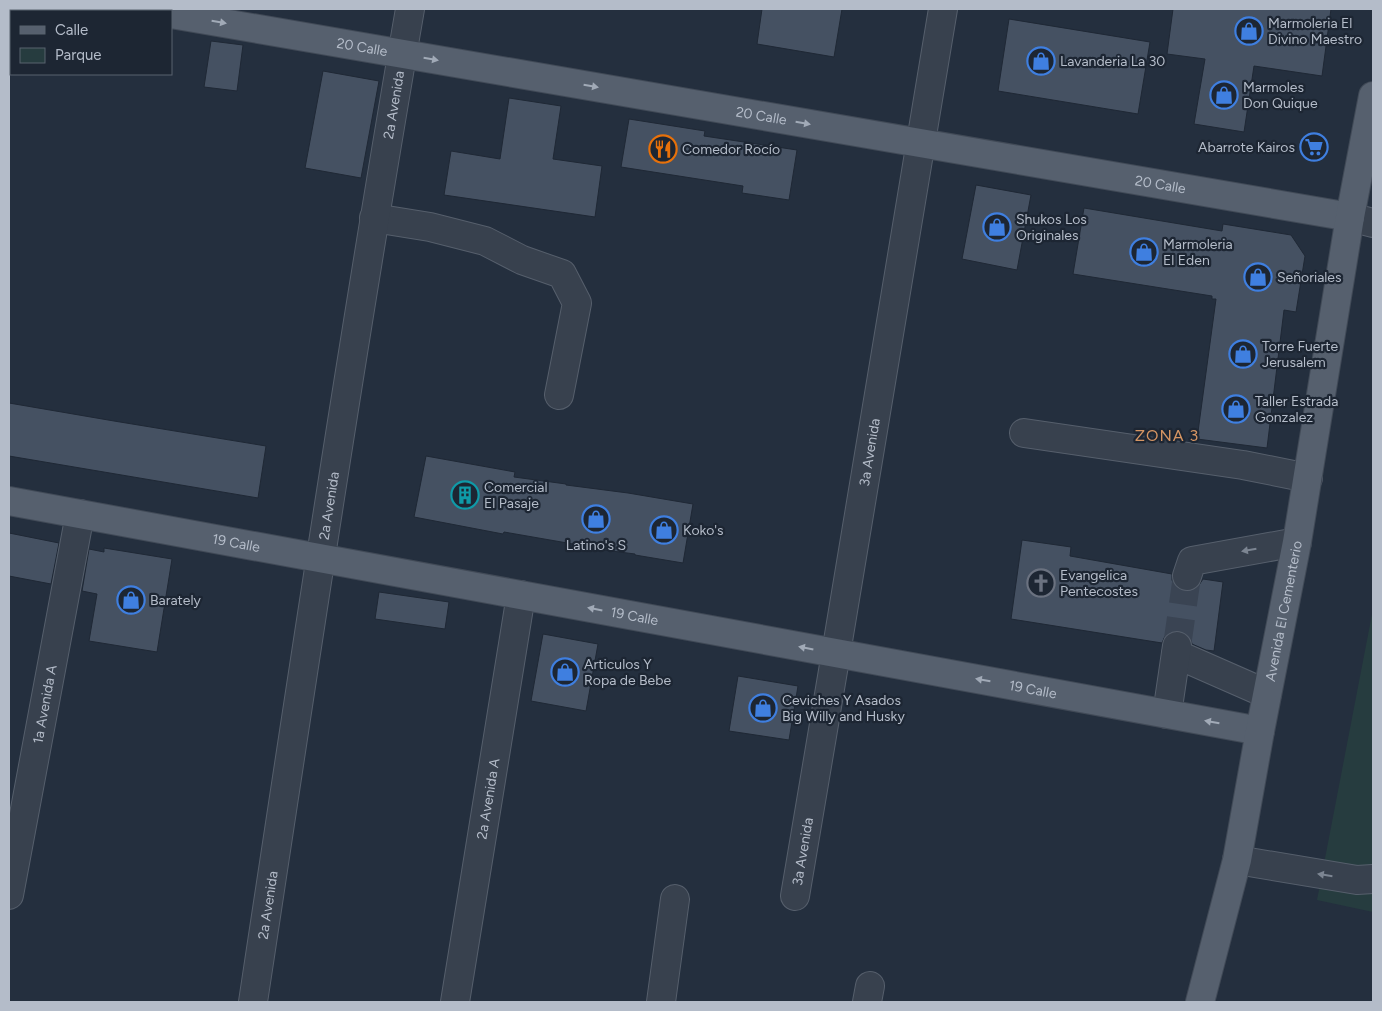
<svg xmlns="http://www.w3.org/2000/svg" width="1382" height="1011" font-family="Figtree,sans-serif">
  <style>
    .green { fill: #263c3f }
    .building { fill: #455162; stroke: #1f2835 }
    .lines { fill: none; stroke-linecap: round; stroke-linejoin: round }
    .minor-tunnel { stroke: #3a4453; stroke-width: 28; stroke-dasharray: 28 14; stroke-linecap: butt }
    .minor-casing { stroke: #565f6c; stroke-width: 30 }
    .major-casing { stroke: #414a57; stroke-width: 30 }
    .minor { stroke: #38414e; stroke-width: 28 }
    .major { stroke: #56606e; stroke-width: 28 }
    .oneway { fill: #a1aab7 }
    .oneway2 { fill: #7c8592 }
    .labels { text-anchor: middle; dominant-baseline: central; stroke-width: 4.5; stroke-linejoin: round; paint-order: stroke }
    .poi-label { font-size: 14px; fill: #b4bcc9; stroke: #1d2633; text-anchor: start }
    .street-label { font-size: 14px; fill: #b4bcc9; stroke: #1d2633 }
    .quarter-label { font-size: 16px; letter-spacing: 1px; fill: #d59563; stroke: #1d2633 }
  </style>
  <rect width="100%" height="100%" fill="#242f3e"/>
  <path class="green" d="M 1373,609 L 1373,912 L 1317,900 Z"/>
  <path class="building" d="M 762,9 L 842,9 L 834,57 L 757,44 Z
    M 1173,9 L 1331,9 L 1322,76 L 1254,66 L 1244,132 L 1194,124 L 1205,59 L 1167,54 Z
    M 1009,19 L 1150,42 L 1138,114 L 998,91 Z
    M 211,41 L 243,45 L 237,91 L 204,87 Z
    M 323,71 L 379,81 L 361,178 L 305,168 Z
    M 509,98 L 561,106 L 553,159 L 602,166 L 595,217 L 444,195 L 451,151 L 500,159 Z
    M 629,119 L 705,131 L 704,136 L 797,150 L 789,200 L 742,193 L 743,186 L 621,167 Z
    M 976,185 L 1031,195 L 1017,270 L 962,259 Z
    M 1084,208 L 1222,231 L 1223,224 L 1291,235 L 1305,256 L 1296,312 L 1284,310 L 1267,448 L 1197,439 L 1216,299 L 1212,299 L 1212,296 L 1073,274 Z
    M 9,403 L 114,421 L 266,446 L 258,498 L 9,456 Z
    M 426,456 L 515,472 L 514,477 L 566,484 L 566,485 L 628,493 L 693,504 L 683,563 L 635,555 L 635,554 L 573,546 L 573,544 L 504,532 L 503,534 L 414,517 Z
    M 9,533 L 59,543 L 51,584 L 9,576 Z
    M 1022,540 L 1071,547 L 1070,556 L 1172,574 L 1172,580 L 1175,586 L 1183,591 L 1191,591 L 1197,588 L 1203,579 L 1223,582 L 1214,651 L 1206,650 L 1192,644 L 1191,640 L 1187,634 L 1180,631 L 1171,632 L 1165,636 L 1162,643 L 1011,619 Z
    M 104,548 L 172,559 L 157,652 L 89,641 L 97,594 L 82,591 L 89,549 L 104,552 Z
    M 379,592 L 449,602 L 445,629 L 375,619 Z
    M 543,634 L 598,644 L 586,711 L 531,701 Z
    M 738,676 L 798,686 L 789,740 L 729,731 Z"/>
  <g class="lines">
    <path class="minor-tunnel" d="M 1177,646 L 1187,576"/>
    <g class="minor-casing">
      <g id="minor">
        <path d="M 1350,217 L 1373,223"/>
        <path d="M 374,218 L 430,227 L 485,241 L 522,260 L 562,274 L 577,303 L 559,395"/>
        <path d="M 1024,433 L 1243,465 L 1308,478"/>
        <path d="M 1187,576 L 1192,561 L 1297,542"/>
        <path d="M 1176,654 L 1267,694"/>
        <path d="M 1167,714 L 1177,646"/>
        <path d="M 1237,860 L 1357,880 L 1373,879"/>
        <path id="s1" d="M 9,895 L 80,514"/>
        <path id="s2" d="M 795,896 L 836,653 L 943,9"/>
        <path id="s3" d="M 253,1002 C 303,671 353,339 410,9"/>
        <path id="s4" d="M 455,1002 L 521,595"/>
        <path d="M 661,1002 L 675,899"/>
        <path d="M 867,1002 L 870,986"/>
      </g>
    </g>
    <g class="major-casing">
      <g id="major">
        <path d="M 144,9 L 158,11"/>
        <path id="s5" d="M 171,14 L 1350,217"/>
        <path id="s6" d="M 9,501 L 1260,731"/>
        <path id="s7" d="M 1200,1002 L 1237,860 L 1260,731 L 1297,542 L 1350,217 L 1373,96"/>
      </g>
    </g>
    <use href="#minor" class="minor"/>
    <use href="#major" class="major"/>
  </g>
  <defs><path id="oneway-solid" d="M-6-.8H1V-3.2L6.5 0L1 3.2V.8H-6Z" transform="scale(1.25)"/></defs>
  <g class="oneway">
    <use href="#oneway-solid" transform="translate(219 22) rotate(10)"/>
    <use href="#oneway-solid" transform="translate(431 59) rotate(10)"/>
    <use href="#oneway-solid" transform="translate(591 86) rotate(10)"/>
    <use href="#oneway-solid" transform="translate(803 123) rotate(10)"/>
    <use href="#oneway-solid" transform="translate(595 609) rotate(-169)"/>
    <use href="#oneway-solid" transform="translate(806 648) rotate(-169)"/>
    <use href="#oneway-solid" transform="translate(983 680) rotate(-170)"/>
    <use href="#oneway-solid" transform="translate(1212 722) rotate(-170)"/>
  </g>
  <g class="oneway2">
    <use href="#oneway-solid" transform="translate(1249 550) rotate(170)"/>
    <use href="#oneway-solid" transform="translate(1325 875) rotate(-171)"/>
  </g>
  <defs>
    <g id="shop-ring" transform="scale(1.4375)"><circle r="9.5" fill="#1d2633" stroke="#3f7fe0" stroke-width="1.5"/><path d="M-5-2.5h2.3a2.7 3.5 0 0 1 5.4 0H5L5.5 6h-11ZM-1.5-2.5h3a1.5 2.3 0 0 0-3 0Z" fill="#3f7fe0"/></g>
    <g id="supermarket-ring" transform="scale(1.4375)"><circle r="9.5" fill="#1d2633" stroke="#3f7fe0" stroke-width="1.5"/><path d="M-6-5.5h2.5l.6 2H6L4.5 2H-2.5L-4.4-4H-6ZM-1.5 3.2a1.3 1.3 0 1 0 .1 0ZM3 3.2a1.3 1.3 0 1 0 .1 0Z" fill="#3f7fe0"/></g>
    <g id="restaurant-ring" transform="scale(1.4375)"><circle r="9.5" fill="#1d2633" stroke="#e8710a" stroke-width="1.5"/><path d="M-5-6h1v4h1v-4h1v4h1v-4h1v5L-1.5 .5V6h-2V.5L-5-1ZM5-6V6H3V1.5H1.5Q1.5-4 5-6Z" fill="#e8710a"/></g>
    <g id="building-ring" transform="scale(1.4375)"><circle r="9.5" fill="#1d2633" stroke="#0f9aa8" stroke-width="1.5"/><path d="M-4-6H4V6H1V3H-1V6H-4ZM-2.5-4.3h1.7v1.8h-1.7ZM.8-4.3h1.7v1.8H.8ZM-2.5-1h1.7V.8h-1.7ZM.8-1h1.7V.8H.8Z" fill="#0f9aa8"/></g>
    <g id="church-ring" transform="scale(1.4375)"><circle r="9.5" fill="#1d2633" stroke="#6b7280" stroke-width="1.5"/><path d="M-1.2-6h2.4v3.5h3.3v2.4h-3.3V6h-2.4V-.1h-3.3v-2.4h3.3Z" fill="#6b7280"/></g>
  </defs>
  <g fill-rule="evenodd">
    <use href="#shop-ring" x="1249" y="31"/>
    <use href="#shop-ring" x="1041" y="61"/>
    <use href="#shop-ring" x="1224" y="95"/>
    <use href="#supermarket-ring" x="1314" y="147"/>
    <use href="#restaurant-ring" x="663" y="149"/>
    <use href="#shop-ring" x="997" y="227"/>
    <use href="#shop-ring" x="1144" y="252"/>
    <use href="#shop-ring" x="1258" y="277"/>
    <use href="#shop-ring" x="1243" y="354"/>
    <use href="#shop-ring" x="1236" y="409"/>
    <use href="#building-ring" x="465" y="495"/>
    <use href="#shop-ring" x="596" y="519"/>
    <use href="#shop-ring" x="664" y="530"/>
    <use href="#church-ring" x="1041" y="583"/>
    <use href="#shop-ring" x="131" y="600"/>
    <use href="#shop-ring" x="565" y="672"/>
    <use href="#shop-ring" x="763" y="708"/>
  </g>
  <g class="labels">
    <g class="poi-label">
      <text x="1268" y="23">Marmoleria El<tspan x="1268" dy="16">Divino Maestro</tspan></text>
      <text x="1060" y="61">Lavanderia La 30</text>
      <text x="1243" y="87">Marmoles<tspan x="1243" dy="16">Don Quique</tspan></text>
      <text x="1295" y="147" text-anchor="end">Abarrote Kairos</text>
      <text x="682" y="149">Comedor Rocío</text>
      <text x="1016" y="219">Shukos Los<tspan x="1016" dy="16">Originales</tspan></text>
      <text x="1163" y="244">Marmoleria<tspan x="1163" dy="16">El Eden</tspan></text>
      <text x="1277" y="277">Señoriales</text>
      <text x="1262" y="346">Torre Fuerte<tspan x="1262" dy="16">Jerusalem</tspan></text>
      <text x="1255" y="401">Taller Estrada<tspan x="1255" dy="16">Gonzalez</tspan></text>
      <text x="484" y="487">Comercial<tspan x="484" dy="16">El Pasaje</tspan></text>
      <text x="683" y="530">Koko's</text>
      <text x="596" y="545" text-anchor="middle">Latino's S</text>
      <text x="1060" y="575">Evangelica<tspan x="1060" dy="16">Pentecostes</tspan></text>
      <text x="150" y="600">Barately</text>
      <text x="584" y="664">Articulos Y<tspan x="584" dy="16">Ropa de Bebe</tspan></text>
      <text x="782" y="700">Ceviches Y Asados<tspan x="782" dy="16">Big Willy and Husky</tspan></text>
    </g>
    <g class="street-label">
      <text stroke="none"><textPath href="#s5" startOffset="194">20 Calle</textPath></text>
      <text stroke="none"><textPath href="#s3" startOffset="908">2a Avenida</textPath></text>
      <text stroke="none"><textPath href="#s5" startOffset="599">20 Calle</textPath></text>
      <text stroke="none"><textPath href="#s5" startOffset="1004">20 Calle</textPath></text>
      <text stroke="none"><textPath href="#s2" startOffset="450">3a Avenida</textPath></text>
      <text stroke="none"><textPath href="#s3" startOffset="502">2a Avenida</textPath></text>
      <text stroke="none"><textPath href="#s6" startOffset="231">19 Calle</textPath></text>
      <text stroke="none"><textPath href="#s7" startOffset="400">Avenida El Cementerio</textPath></text>
      <text stroke="none"><textPath href="#s6" startOffset="636">19 Calle</textPath></text>
      <text stroke="none"><textPath href="#s6" startOffset="1041">19 Calle</textPath></text>
      <text stroke="none"><textPath href="#s1" startOffset="194">1a Avenida A</textPath></text>
      <text stroke="none"><textPath href="#s4" startOffset="206">2a Avenida A</textPath></text>
      <text stroke="none"><textPath href="#s2" startOffset="45">3a Avenida</textPath></text>
      <text stroke="none"><textPath href="#s3" startOffset="98">2a Avenida</textPath></text>
    </g>
    <g class="quarter-label">
      <text x="1167" y="435">ZONA 3</text>
    </g>
  </g>
  <rect width="1382" height="1011" fill="none" stroke="#b4bcc9" stroke-width="20"/>
  <rect x="10" y="10" width="162" height="65" fill="#1d2633" stroke="#59626f"/>
  <rect x="20" y="26" width="25" height="8" fill="#56606e" stroke="#59626f"/>
  <text x="55" y="35" font-size="15" fill="#b4bcc9">Calle</text>
  <rect x="20" y="48" width="25" height="15" fill="#263c3f" stroke="#59626f"/>
  <text x="55" y="60" font-size="15" fill="#b4bcc9">Parque</text>
</svg>
